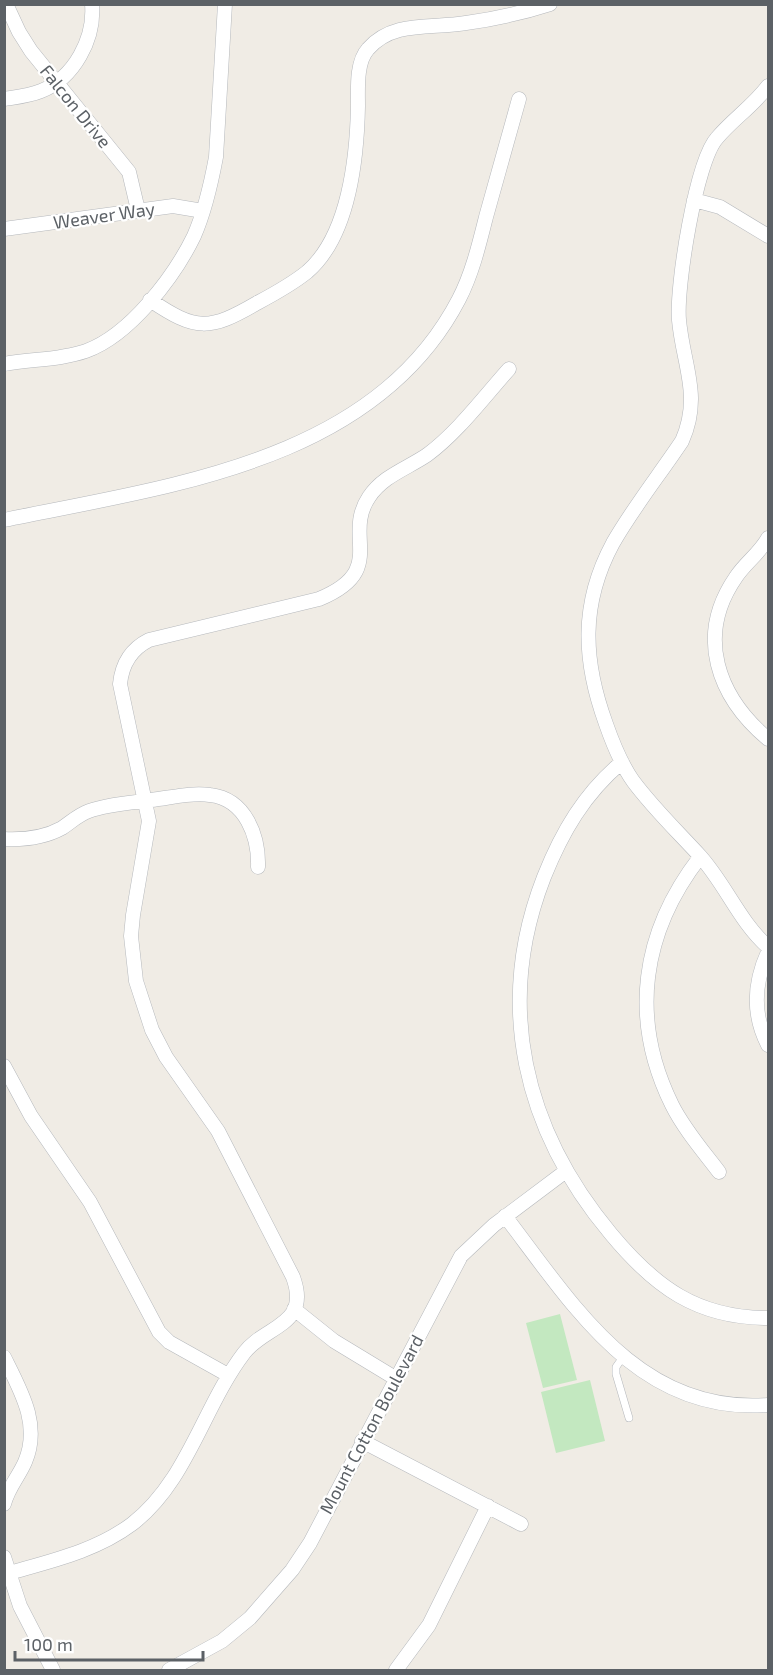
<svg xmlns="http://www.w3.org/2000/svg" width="773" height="1675" font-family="'Exo 2',sans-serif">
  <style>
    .pitch { fill: #c3e8c0 }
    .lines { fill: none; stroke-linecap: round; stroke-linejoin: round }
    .service-casing { stroke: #b5b8bc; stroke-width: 8 }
    .minor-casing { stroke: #b5b8bc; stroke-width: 15 }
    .service { stroke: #fff; stroke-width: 7 }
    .minor { stroke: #fff; stroke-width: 14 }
    .labels { text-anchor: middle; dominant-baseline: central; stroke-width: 4.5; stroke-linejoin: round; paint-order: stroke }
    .street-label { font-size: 18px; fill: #5c6166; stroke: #fff }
  </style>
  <rect width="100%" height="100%" fill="#f0ece5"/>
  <path class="pitch" d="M 560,1314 L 577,1380 L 543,1388 L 526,1323 Z
    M 590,1380 L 605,1441 L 556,1453 L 541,1392 Z"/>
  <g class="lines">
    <g class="service-casing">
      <path id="service" d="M 623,1357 L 616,1367 L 616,1374 L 629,1418"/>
    </g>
    <g class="minor-casing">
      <path id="minor" d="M 6,4 L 19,32 L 31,51 L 129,172 L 138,210
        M 768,86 C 753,106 733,119 717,138 C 696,161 676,287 679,320 C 683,365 702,396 682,441 C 660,474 633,508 613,543 C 580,604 583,661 606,724 C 613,744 621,764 633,781 C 653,808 678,832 700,856 C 726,885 739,921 768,947
        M 4,99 C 17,97 29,96 41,91 C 74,78 95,39 92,4
        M 694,200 L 720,207 L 768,236
        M 4,229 L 173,206 L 203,211
        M 150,300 C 196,331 209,331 257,303 C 274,294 292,284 307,272 C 349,236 357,157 358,106 C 358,89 356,62 368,49 C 393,20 432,29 466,23 C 495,19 522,13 550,4
        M 4,364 C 31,359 60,360 86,351 C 130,335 174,277 194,236 C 205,211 211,184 216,157 L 225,4
        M 4,520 C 167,486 374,463 459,299 C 472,274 479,245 486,217 C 497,178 508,139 519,99
        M 768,538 C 760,553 745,563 736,577 C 695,636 718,697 768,739
        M 622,762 C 584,794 562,832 544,877 C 494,1005 524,1130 611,1234 C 655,1287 697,1318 768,1318
        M 4,839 C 25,840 44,838 62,828 C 71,822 78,815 89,811 C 108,804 131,803 151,800 C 170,798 191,792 210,795 C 246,799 259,837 258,867
        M 700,857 C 642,932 629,1018 672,1105 C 684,1129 703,1151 719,1172
        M 768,952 C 754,983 752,1014 768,1045
        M 4,1066 L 31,1116 L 90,1202 L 159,1332 L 169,1342 L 228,1375
        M 505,1216 C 574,1306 639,1415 768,1405
        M 294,1309 L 334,1341 L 395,1378
        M 4,1357 C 21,1391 41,1425 25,1462 C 19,1476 8,1488 4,1504
        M 362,1441 L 521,1524
        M 4,1557 L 20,1606 L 53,1670
        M 9,1573 C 51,1561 96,1551 132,1524 C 187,1482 203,1407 244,1353 C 265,1325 311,1326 293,1277 L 218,1131 L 166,1057 L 152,1030 L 136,981 L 131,936 L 133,915 L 149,821 L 120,684 C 122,664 131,649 149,640 L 319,599 C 389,570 342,537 369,497 C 383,476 406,469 427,455 C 458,432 483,398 509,369
        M 169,1670 L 222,1641 L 250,1618 L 292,1570 L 310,1543 L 461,1256 L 494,1225 L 566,1171
        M 396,1670 L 429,1625 L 488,1506"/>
    </g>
    <use href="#service" class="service"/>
    <use href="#minor" class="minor"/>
  </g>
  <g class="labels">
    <g class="street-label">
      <text transform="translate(76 106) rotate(51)">Falcon Drive</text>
      <text transform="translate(104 215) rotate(-8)">Weaver Way</text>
      <text transform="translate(371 1424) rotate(-62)">Mount Cotton Boulevard</text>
    </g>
  </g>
  <rect width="773" height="1675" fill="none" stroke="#5c6166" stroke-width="12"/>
  <path d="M15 1651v9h188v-9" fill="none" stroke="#5c6166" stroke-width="3"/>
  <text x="24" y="1651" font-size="18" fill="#5c6166" stroke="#ffffff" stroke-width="4.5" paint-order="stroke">100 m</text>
</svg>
